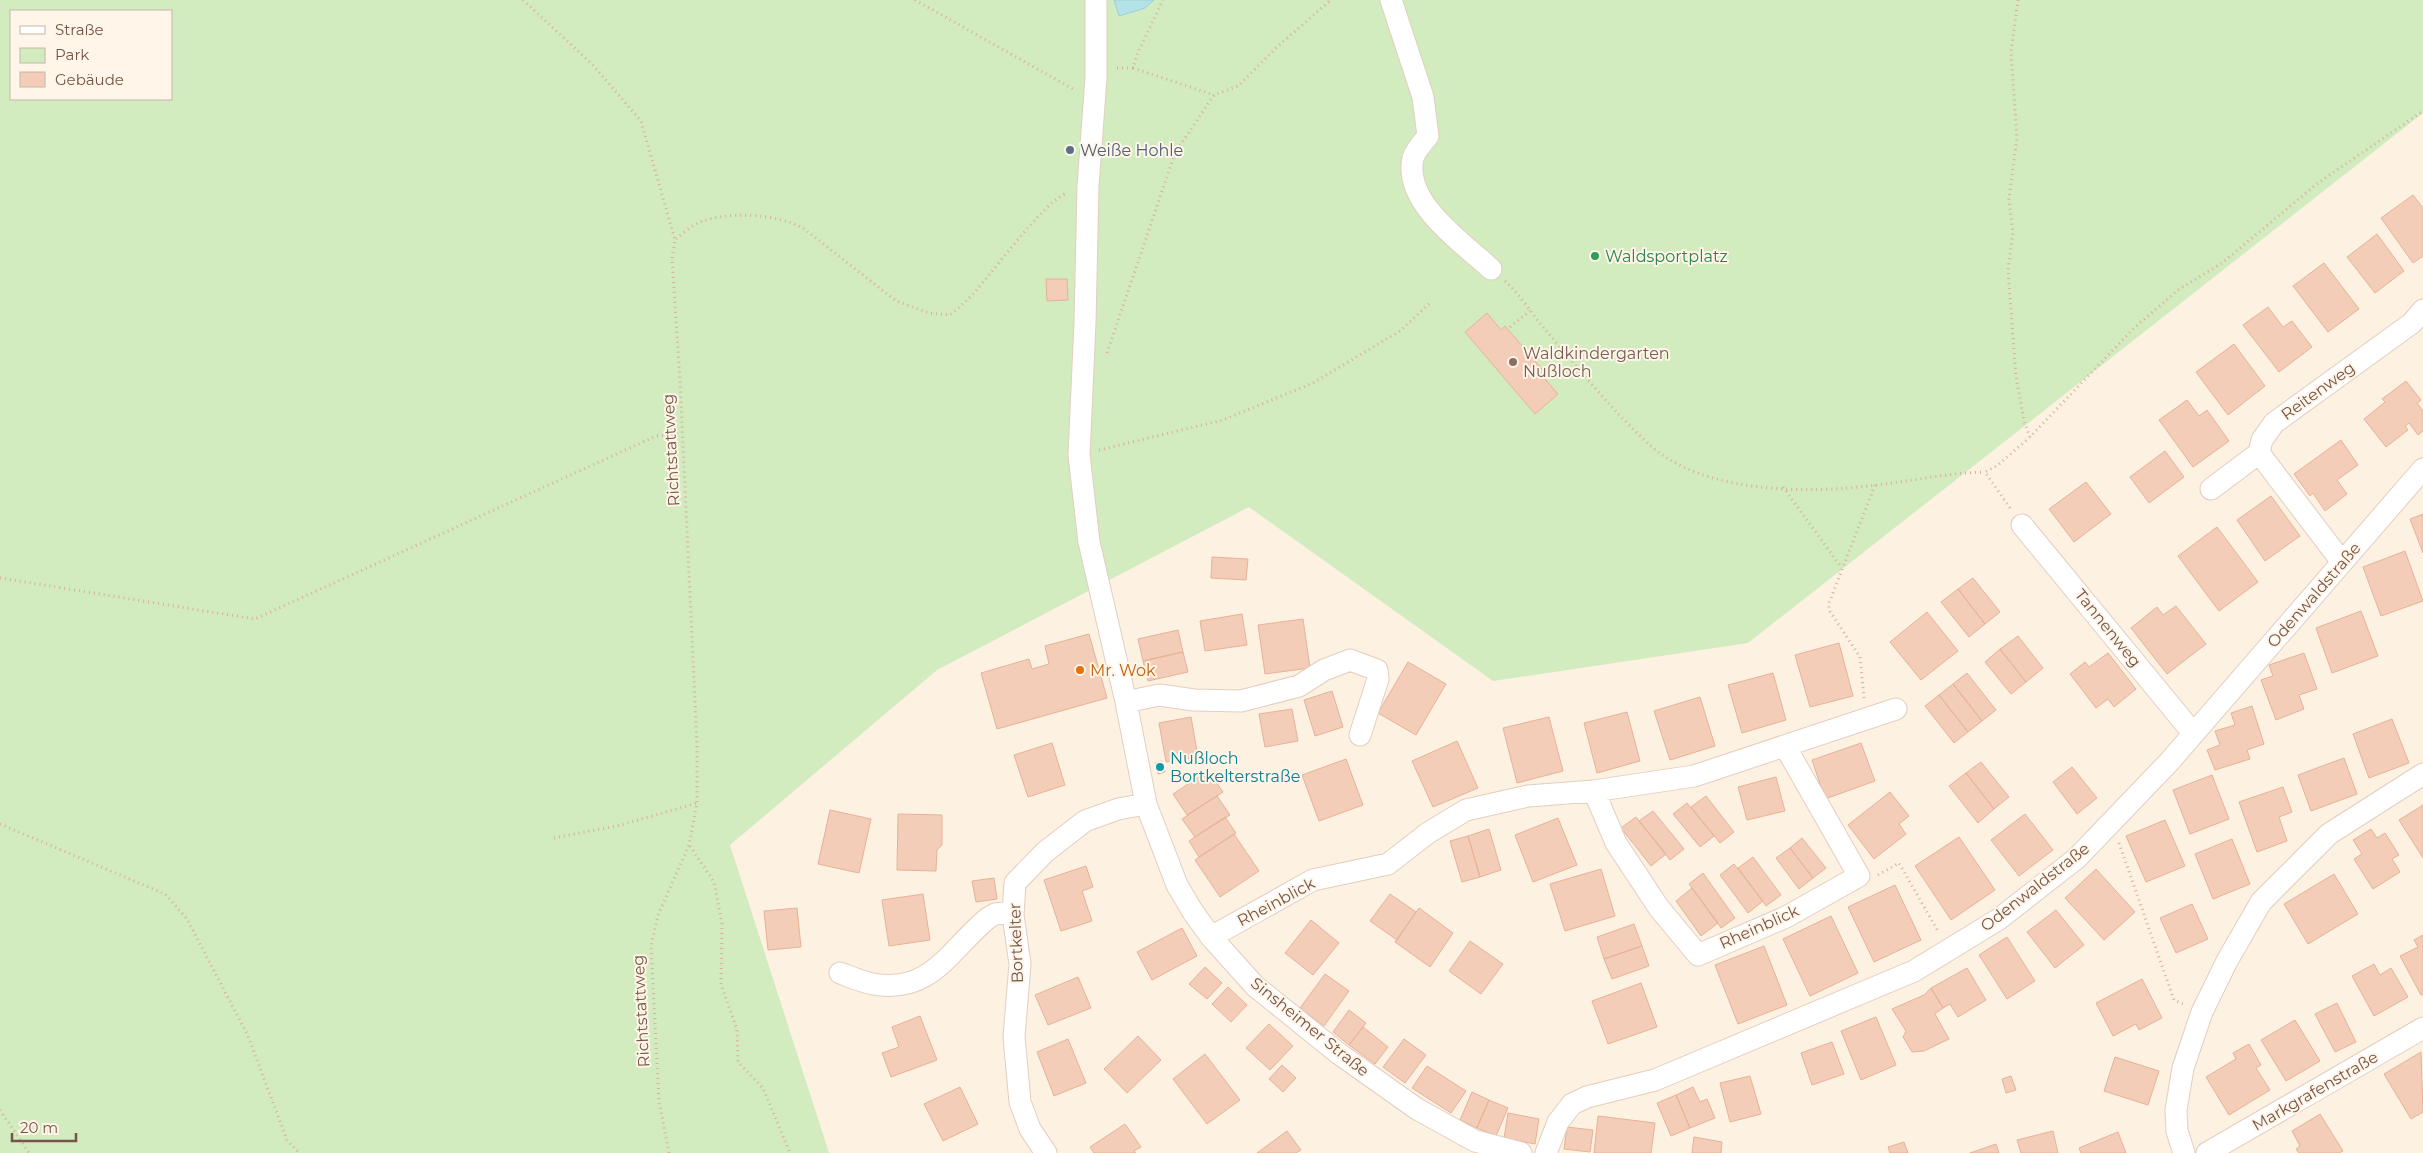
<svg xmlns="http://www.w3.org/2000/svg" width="2423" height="1153" font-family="Montserrat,sans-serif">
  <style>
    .green { fill: #d2ebbf; fill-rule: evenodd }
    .water { fill: #b5e2e7; stroke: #9ad2d9 }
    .building { fill: #f3cdb7; stroke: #e7b297 }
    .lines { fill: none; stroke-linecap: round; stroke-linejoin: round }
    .minor-casing { stroke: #e3cebf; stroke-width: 23 }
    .path { stroke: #d8b09b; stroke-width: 3; stroke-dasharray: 1 4; stroke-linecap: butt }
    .minor { stroke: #fff; stroke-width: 21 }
    .service-dot { fill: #5c6f8a; stroke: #fff5e8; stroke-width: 2 }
    .leisure-dot { fill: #2e9e5b; stroke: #fff5e8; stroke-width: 2 }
    .education-dot { fill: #8d6e63; stroke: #fff5e8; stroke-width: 2 }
    .food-dot { fill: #e8710a; stroke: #fff5e8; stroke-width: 2 }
    .culture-dot { fill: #0f9aa8; stroke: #fff5e8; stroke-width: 2 }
    .labels { text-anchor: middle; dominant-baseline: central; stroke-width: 4; stroke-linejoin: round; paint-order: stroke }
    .service-label { font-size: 16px; fill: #4e5e75; stroke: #fff5e8; text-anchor: start }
    .leisure-label { font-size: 16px; fill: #27864d; stroke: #fff5e8; text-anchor: start }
    .education-label { font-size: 16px; fill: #785e54; stroke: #fff5e8; text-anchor: start }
    .street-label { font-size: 16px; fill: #755547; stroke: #fff5e8 }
    .food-label { font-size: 16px; fill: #c56008; stroke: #fff5e8; text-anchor: start }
    .culture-label { font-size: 16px; fill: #0d838f; stroke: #fff5e8; text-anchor: start }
  </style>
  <rect width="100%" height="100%" fill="#fdf1e1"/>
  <path class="green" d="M 0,0 L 2423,0 L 2423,113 L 1748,643 L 1493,681 L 1249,507 L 937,670 L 730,845 L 829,1153 L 0,1153 ZM 11,11 L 171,11 L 171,99 L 11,99 Z"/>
  <path class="water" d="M 1114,0 L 1154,0 L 1145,8 L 1119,16 Z"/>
  <path class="building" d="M 2413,195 L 2423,208 L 2423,256 L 2413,263 L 2381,218 Z
    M 2377,234 L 2404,271 L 2375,293 L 2347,257 Z
    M 2324,263 L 2359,309 L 2328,332 L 2293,286 Z
    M 1046,279 L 1067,279 L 1068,300 L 1047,301 Z
    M 2268,307 L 2283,327 L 2292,321 L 2312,347 L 2279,372 L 2243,325 Z
    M 1487,313 L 1501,330 L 1505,326 L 1548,376 L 1545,379 L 1558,394 L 1535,414 L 1465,332 Z
    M 2234,344 L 2265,386 L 2228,415 L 2196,372 Z
    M 2406,381 L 2421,400 L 2417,403 L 2423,411 L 2423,431 L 2418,435 L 2409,423 L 2405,426 L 2408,430 L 2386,447 L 2364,419 L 2385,402 L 2382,399 Z
    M 2187,400 L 2199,416 L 2207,410 L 2229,441 L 2193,467 L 2159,420 Z
    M 2341,440 L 2358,465 L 2337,480 L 2347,494 L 2325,511 L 2313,493 L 2310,496 L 2294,474 Z
    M 2165,451 L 2184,477 L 2149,503 L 2130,477 Z
    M 2086,482 L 2111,514 L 2074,542 L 2049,509 Z
    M 2271,496 L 2300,536 L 2265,561 L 2237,520 Z
    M 2423,514 L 2423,553 L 2410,519 Z
    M 2217,527 L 2258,582 L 2219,611 L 2178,556 Z
    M 2405,551 L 2423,601 L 2381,616 L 2363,567 Z
    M 1212,557 L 1248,559 L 1246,580 L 1211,578 Z
    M 1973,578 L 2000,612 L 1985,624 L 1958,589 Z
    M 1958,589 L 1985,624 L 1969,637 L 1941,602 Z
    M 2176,606 L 2206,644 L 2167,674 L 2131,628 L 2157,607 L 2163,615 Z
    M 2361,611 L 2378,656 L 2332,673 L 2316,628 Z
    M 1927,612 L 1958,651 L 1921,680 L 1890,642 Z
    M 1242,614 L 1247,645 L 1205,651 L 1200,621 Z
    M 1303,619 L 1310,668 L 1265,674 L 1258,625 Z
    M 1178,630 L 1183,652 L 1143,661 L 1138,639 Z
    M 1089,634 L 1107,698 L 997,729 L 981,673 L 1029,659 L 1032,669 L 1049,664 L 1045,646 Z
    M 2018,636 L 2043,668 L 2026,682 L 2000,649 Z
    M 1839,643 L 1853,696 L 1810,707 L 1795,655 Z
    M 2000,649 L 2026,682 L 2011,694 L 1985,662 Z
    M 1183,652 L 1188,672 L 1148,681 L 1143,661 Z
    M 2108,653 L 2136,689 L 2114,707 L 2108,699 L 2096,708 L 2070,674 L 2085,662 L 2089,667 Z
    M 2304,653 L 2317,689 L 2299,695 L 2304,709 L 2276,720 L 2261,680 L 2273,676 L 2269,665 Z
    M 1408,662 L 1446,684 L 1416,735 L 1378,713 Z
    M 1773,673 L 1786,720 L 1742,733 L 1728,685 Z
    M 1967,673 L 1996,710 L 1982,721 L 1953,684 Z
    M 1953,684 L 1982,721 L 1968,732 L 1939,695 Z
    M 1332,691 L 1343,727 L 1315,736 L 1304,700 Z
    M 1939,695 L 1968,732 L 1954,743 L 1925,706 Z
    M 1700,697 L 1715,746 L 1670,760 L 1654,711 Z
    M 2252,706 L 2264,744 L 2247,750 L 2250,759 L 2215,770 L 2207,750 L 2220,745 L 2215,731 L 2235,725 L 2231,713 Z
    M 1292,709 L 1298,741 L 1265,747 L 1259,714 Z
    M 1627,712 L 1640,761 L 1597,773 L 1584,723 Z
    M 1191,717 L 1198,757 L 1166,762 L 1159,723 Z
    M 1549,717 L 1563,771 L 1517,783 L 1503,728 Z
    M 2392,719 L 2409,763 L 2369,778 L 2353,734 Z
    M 1457,741 L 1478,788 L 1433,807 L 1412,761 Z
    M 1052,743 L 1065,785 L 1028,797 L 1014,755 Z
    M 1861,743 L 1875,781 L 1825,799 L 1812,760 Z
    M 2344,758 L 2357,794 L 2311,811 L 2298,775 Z
    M 1346,759 L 1363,805 L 1319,821 L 1302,775 Z
    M 1162,761 L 1165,772 L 1158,774 L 1155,763 Z
    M 1981,762 L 2009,797 L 1994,809 L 1966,773 Z
    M 2072,767 L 2097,798 L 2077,814 L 2053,782 Z
    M 1208,771 L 1223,792 L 1187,815 L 1173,794 Z
    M 1966,773 L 1994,809 L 1978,823 L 1949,786 Z
    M 2212,775 L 2229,819 L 2190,834 L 2173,790 Z
    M 1776,777 L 1785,811 L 1747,820 L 1738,787 Z
    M 2283,787 L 2292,812 L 2279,817 L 2287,841 L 2257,852 L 2239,802 Z
    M 1890,792 L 1909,816 L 1899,824 L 1906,834 L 1874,859 L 1848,825 Z
    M 1217,796 L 1230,815 L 1195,837 L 1182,819 Z
    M 1706,796 L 1734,832 L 1720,843 L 1691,807 Z
    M 1687,803 L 1714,836 L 1700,847 L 1673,814 Z
    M 2423,805 L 2423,858 L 2399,820 Z
    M 830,810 L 871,819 L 859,873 L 818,864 Z
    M 1653,811 L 1684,849 L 1670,860 L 1639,821 Z
    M 898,814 L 942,815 L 942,845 L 937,850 L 936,871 L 897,870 Z
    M 2025,814 L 2053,850 L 2019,876 L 1991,840 Z
    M 1225,817 L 1236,833 L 1199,857 L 1189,841 Z
    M 1636,817 L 1666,854 L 1651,866 L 1621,828 Z
    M 1558,818 L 1577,865 L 1533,882 L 1515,835 Z
    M 2165,820 L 2185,866 L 2146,882 L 2126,836 Z
    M 1489,829 L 1501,870 L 1480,877 L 1468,836 Z
    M 2371,829 L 2377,838 L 2385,833 L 2399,855 L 2392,859 L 2400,872 L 2373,889 L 2354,859 L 2362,854 L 2353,840 Z
    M 1234,834 L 1259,871 L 1220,897 L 1195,860 Z
    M 1468,836 L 1480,877 L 1462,882 L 1450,841 Z
    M 1959,837 L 1995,890 L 1951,920 L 1915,866 Z
    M 1802,838 L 1826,868 L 1813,878 L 1790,848 Z
    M 2232,839 L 2250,884 L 2213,899 L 2195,854 Z
    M 1790,848 L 1813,878 L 1799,889 L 1776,858 Z
    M 1753,857 L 1781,895 L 1766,906 L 1738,868 Z
    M 1734,864 L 1763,901 L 1748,913 L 1720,875 Z
    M 1086,866 L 1093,887 L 1082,891 L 1092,921 L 1061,931 L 1044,880 Z
    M 1601,869 L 1615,916 L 1565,931 L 1550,884 Z
    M 2096,869 L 2135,912 L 2104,940 L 2065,898 Z
    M 1703,873 L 1735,918 L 1721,928 L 1689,884 Z
    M 2334,874 L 2358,914 L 2308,944 L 2284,904 Z
    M 994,878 L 997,899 L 976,902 L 972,881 Z
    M 1895,885 L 1921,940 L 1874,962 L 1848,907 Z
    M 1692,888 L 1718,923 L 1701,936 L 1676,901 Z
    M 923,894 L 930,940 L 889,946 L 882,900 Z
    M 1390,894 L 1416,912 L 1397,940 L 1370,921 Z
    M 2192,904 L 2208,939 L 2176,953 L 2160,918 Z
    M 797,908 L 801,947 L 768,950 L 764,911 Z
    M 1419,908 L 1453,933 L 1430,967 L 1395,942 Z
    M 2056,910 L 2084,945 L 2055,968 L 2027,932 Z
    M 1831,916 L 1858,973 L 1810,996 L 1783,939 Z
    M 1311,920 L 1339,943 L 1313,975 L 1285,953 Z
    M 1634,924 L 1642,946 L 1604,959 L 1597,937 Z
    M 1182,928 L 1197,956 L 1152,980 L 1137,952 Z
    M 2423,935 L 2423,994 L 2421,995 L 2400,956 L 2418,947 L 2414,940 Z
    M 2007,937 L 2035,981 L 2007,999 L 1979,955 Z
    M 1470,941 L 1503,964 L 1481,994 L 1449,971 Z
    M 1642,946 L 1649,966 L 1612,979 L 1604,959 Z
    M 1764,946 L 1787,1005 L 1738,1024 L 1715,965 Z
    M 2374,964 L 2380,975 L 2391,968 L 2408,997 L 2374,1016 L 2352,976 Z
    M 1205,967 L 1222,983 L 1207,999 L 1189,984 Z
    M 1967,968 L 1986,1000 L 1958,1017 L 1950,1004 L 1943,1008 L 1931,988 Z
    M 1325,974 L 1349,991 L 1324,1026 L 1300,1008 Z
    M 1078,977 L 1091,1008 L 1048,1025 L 1035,995 Z
    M 2142,979 L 2162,1018 L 2139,1030 L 2136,1024 L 2113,1036 L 2096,1003 Z
    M 1641,983 L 1657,1027 L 1608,1044 L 1592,1001 Z
    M 1228,987 L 1247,1005 L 1231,1022 L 1212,1004 Z
    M 1931,988 L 1943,1008 L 1935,1014 L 1949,1039 L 1924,1051 L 1912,1052 L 1903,1037 L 1906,1031 L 1892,1009 L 1924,995 Z
    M 2337,1003 L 2356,1042 L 2335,1052 L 2315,1014 Z
    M 1349,1010 L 1366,1023 L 1349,1045 L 1333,1032 Z
    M 920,1016 L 937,1060 L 891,1077 L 882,1053 L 899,1047 L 892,1027 Z
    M 1876,1017 L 1896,1065 L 1861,1080 L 1841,1031 Z
    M 2295,1020 L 2320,1061 L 2286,1081 L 2261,1040 Z
    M 1269,1024 L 1293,1046 L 1270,1070 L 1246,1048 Z
    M 1363,1027 L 1388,1047 L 1375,1064 L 1349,1045 Z
    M 1138,1036 L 1161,1060 L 1127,1093 L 1104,1069 Z
    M 1068,1039 L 1086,1083 L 1054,1096 L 1037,1052 Z
    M 1404,1039 L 1426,1055 L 1405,1083 L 1383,1067 Z
    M 1832,1042 L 1844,1074 L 1812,1085 L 1801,1053 Z
    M 2249,1044 L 2261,1065 L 2256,1068 L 2270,1090 L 2229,1115 L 2206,1077 L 2236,1059 L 2233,1053 Z
    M 2421,1052 L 2423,1112 L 2411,1119 L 2384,1074 Z
    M 1205,1054 L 1240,1100 L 1207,1124 L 1173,1079 Z
    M 2115,1057 L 2159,1071 L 2148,1105 L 2104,1091 Z
    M 1282,1065 L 1296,1078 L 1283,1092 L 1269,1079 Z
    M 1427,1066 L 1466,1091 L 1451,1113 L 1412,1088 Z
    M 1750,1076 L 1761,1114 L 1730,1122 L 1720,1083 Z
    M 2011,1076 L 2016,1090 L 2006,1093 L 2002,1079 Z
    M 960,1087 L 978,1124 L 943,1141 L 924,1104 Z
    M 1693,1087 L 1700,1102 L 1707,1099 L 1715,1118 L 1690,1128 L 1676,1095 Z
    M 1472,1092 L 1489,1100 L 1477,1128 L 1460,1120 Z
    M 1676,1095 L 1690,1128 L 1671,1136 L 1657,1103 Z
    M 1489,1100 L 1508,1108 L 1496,1136 L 1477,1128 Z
    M 1508,1113 L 1539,1119 L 1535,1144 L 1504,1138 Z
    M 2320,1114 L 2343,1151 L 2339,1153 L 2299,1153 L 2296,1149 L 2300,1146 L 2292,1131 Z
    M 1598,1116 L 1655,1123 L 1651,1153 L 1594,1153 Z
    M 1125,1124 L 1141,1147 L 1134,1151 L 1136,1153 L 1094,1153 L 1090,1147 Z
    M 1567,1127 L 1593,1130 L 1590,1152 L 1564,1149 Z
    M 1287,1131 L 1301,1150 L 1296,1153 L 1257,1153 Z
    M 2053,1131 L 2058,1153 L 2021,1153 L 2017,1140 Z
    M 2118,1132 L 2126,1153 L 2081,1153 L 2079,1148 Z
    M 1694,1137 L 1722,1142 L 1721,1153 L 1692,1153 Z
    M 1904,1142 L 1908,1153 L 1890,1153 L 1888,1147 Z
    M 1996,1144 L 1999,1153 L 1970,1153 Z"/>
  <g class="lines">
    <g class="minor-casing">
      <path id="minor" d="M 1096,0 L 1096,78 L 1088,186 L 1085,323 L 1079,455 L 1089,542 L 1126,702 L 1146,804 L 1177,885 L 1193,912 L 1211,937 L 1255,986 L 1338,1053 L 1417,1109 L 1475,1141 L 1521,1153
        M 1391,0 L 1423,97 L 1428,136 C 1423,142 1415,151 1413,158 C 1403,203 1463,243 1491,269
        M 2211,489 L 2259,453
        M 2022,525 L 2193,733
        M 2342,562 L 2259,453 L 2262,440 L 2274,423 L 2412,323 L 2423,310
        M 1126,702 L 1159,695 L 1194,700 L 1241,701 L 1299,686 L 1324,670 L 1350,660 L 1377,670 L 1378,679 L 1360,735
        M 1594,791 L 1616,843 L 1659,908 L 1698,955 L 1786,917 L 1859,876 L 1785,746
        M 1211,937 L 1313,880 L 1388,864 L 1428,833 L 1466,810 L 1528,796 L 1594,791 L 1694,776 L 1896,709
        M 840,973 C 851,977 862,982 873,984 C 932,994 949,950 988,918 L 995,914 L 1013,912
        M 1046,1153 L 1030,1129 L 1020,1102 L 1014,1037 L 1020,964 L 1013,915 L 1015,883 L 1045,852 L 1085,821 L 1118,809 L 1146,804
        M 1546,1153 L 1558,1122 L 1572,1104 L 1587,1097 L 1655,1080 L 1914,971 L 1999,919 L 2077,858 L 2170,761 L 2423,469
        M 2184,1153 L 2177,1131 L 2176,1110 L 2183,1068 L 2202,1012 L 2227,961 L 2261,902 L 2329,834 L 2423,774
        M 2207,1153 L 2423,1028"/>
    </g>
    <path class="path" d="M 523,0 L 592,64 L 641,121 L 675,240
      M 915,0 L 1073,89
      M 2018,0 L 2011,52 L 2017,138 L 2009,199 L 2013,233 L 2008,270 L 2016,376 L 2024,421 L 2030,437
      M 1117,68 L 1133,68 L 1138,52 L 1163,0
      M 1133,68 L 1214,95
      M 1505,281 C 1518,293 1528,308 1539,322 C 1573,362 1612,411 1651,446 C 1705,494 1808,494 1876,485 C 1913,481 1947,473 1985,472
      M 1510,327 L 1530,311
      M 1107,353 L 1175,153 L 1214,95 L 1238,86 L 1278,46 L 1331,0
      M 1099,450 L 1223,420 L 1313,383 L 1400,331 L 1431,302
      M 1783,487 L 1841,567
      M 2010,508 L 1985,472 L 1998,465 L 2030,437 L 2134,328 L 2178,290 L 2222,263 L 2318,183 L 2423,111
      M 0,578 L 255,619 L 656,436 L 682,434
      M 1864,698 L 1860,657 L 1829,610 L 1829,603 L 1875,485
      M 0,824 L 165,894 L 187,919 L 248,1036 L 287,1140 L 299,1153
      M 554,838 L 621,825 L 697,803
      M 2119,843 L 2174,1000 L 2183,1004
      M 690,846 L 714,882 L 722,924 L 721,984 L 737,1030 L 738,1062 L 763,1088 L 790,1153
      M 1878,875 L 1899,863 L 1939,933
      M 0,1110 L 29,1153
      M 669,1153 L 659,1101 L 651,946 L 658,915 L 689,845 L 697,803 L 697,745 L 680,381 L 672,258 L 675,240 C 682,234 691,226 700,222 C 729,211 777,214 803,228 L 896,301 L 929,313 L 950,315 C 956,310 962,305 968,299 C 989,279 1045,198 1068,193"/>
    <use href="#minor" class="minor"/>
  </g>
  <circle class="service-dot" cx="1070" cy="150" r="5"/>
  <circle class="leisure-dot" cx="1595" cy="256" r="5"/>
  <circle class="education-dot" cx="1513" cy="362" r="5"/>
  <circle class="food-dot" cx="1080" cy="670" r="5"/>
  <circle class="culture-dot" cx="1160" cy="767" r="5"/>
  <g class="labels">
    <g class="service-label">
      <text x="1080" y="150">Weiße Hohle</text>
    </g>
    <g class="leisure-label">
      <text x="1605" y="256">Waldsportplatz</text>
    </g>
    <g class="education-label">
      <text x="1523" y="353">Waldkindergarten<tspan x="1523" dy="18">Nußloch</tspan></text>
    </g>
    <g class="street-label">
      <text transform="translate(2318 391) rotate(-36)">Reitenweg</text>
      <text transform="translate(671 450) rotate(-93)">Richtstattweg</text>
      <text transform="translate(2314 595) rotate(-49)">Odenwaldstraße</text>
      <text transform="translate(2108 628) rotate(51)">Tannenweg</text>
      <text transform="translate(2035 887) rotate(-38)">Odenwaldstraße</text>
      <text transform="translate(1276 902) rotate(-28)">Rheinblick</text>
      <text transform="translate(1759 927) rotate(-24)">Rheinblick</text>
      <text transform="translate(1016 943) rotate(-92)">Bortkelter</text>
      <text transform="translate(641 1011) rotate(-93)">Richtstattweg</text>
      <text transform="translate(1310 1027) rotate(39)">Sinsheimer Straße</text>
      <text transform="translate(2315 1091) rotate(-30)">Markgrafenstraße</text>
    </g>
    <g class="food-label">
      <text x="1090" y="670">Mr. Wok</text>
    </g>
    <g class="culture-label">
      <text x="1170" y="758">Nußloch<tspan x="1170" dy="18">Bortkelterstraße</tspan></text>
    </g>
  </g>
  <rect x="10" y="10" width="162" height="90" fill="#fff5e8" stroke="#c8b5a8"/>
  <rect x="20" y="26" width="25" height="8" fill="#ffffff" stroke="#c8b5a8"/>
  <text x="55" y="35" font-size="15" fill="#755547">Straße</text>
  <rect x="20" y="48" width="25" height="15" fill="#d2ebbf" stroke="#c8b5a8"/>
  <text x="55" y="60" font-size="15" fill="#755547">Park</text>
  <rect x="20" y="72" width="25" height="15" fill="#f3cdb7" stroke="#c8b5a8"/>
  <text x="55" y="85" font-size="15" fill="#755547">Gebäude</text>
  <path d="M12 1133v8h64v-8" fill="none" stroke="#755547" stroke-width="2.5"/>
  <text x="20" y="1133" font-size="15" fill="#755547" stroke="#fff5e8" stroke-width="4" paint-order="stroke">20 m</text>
</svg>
